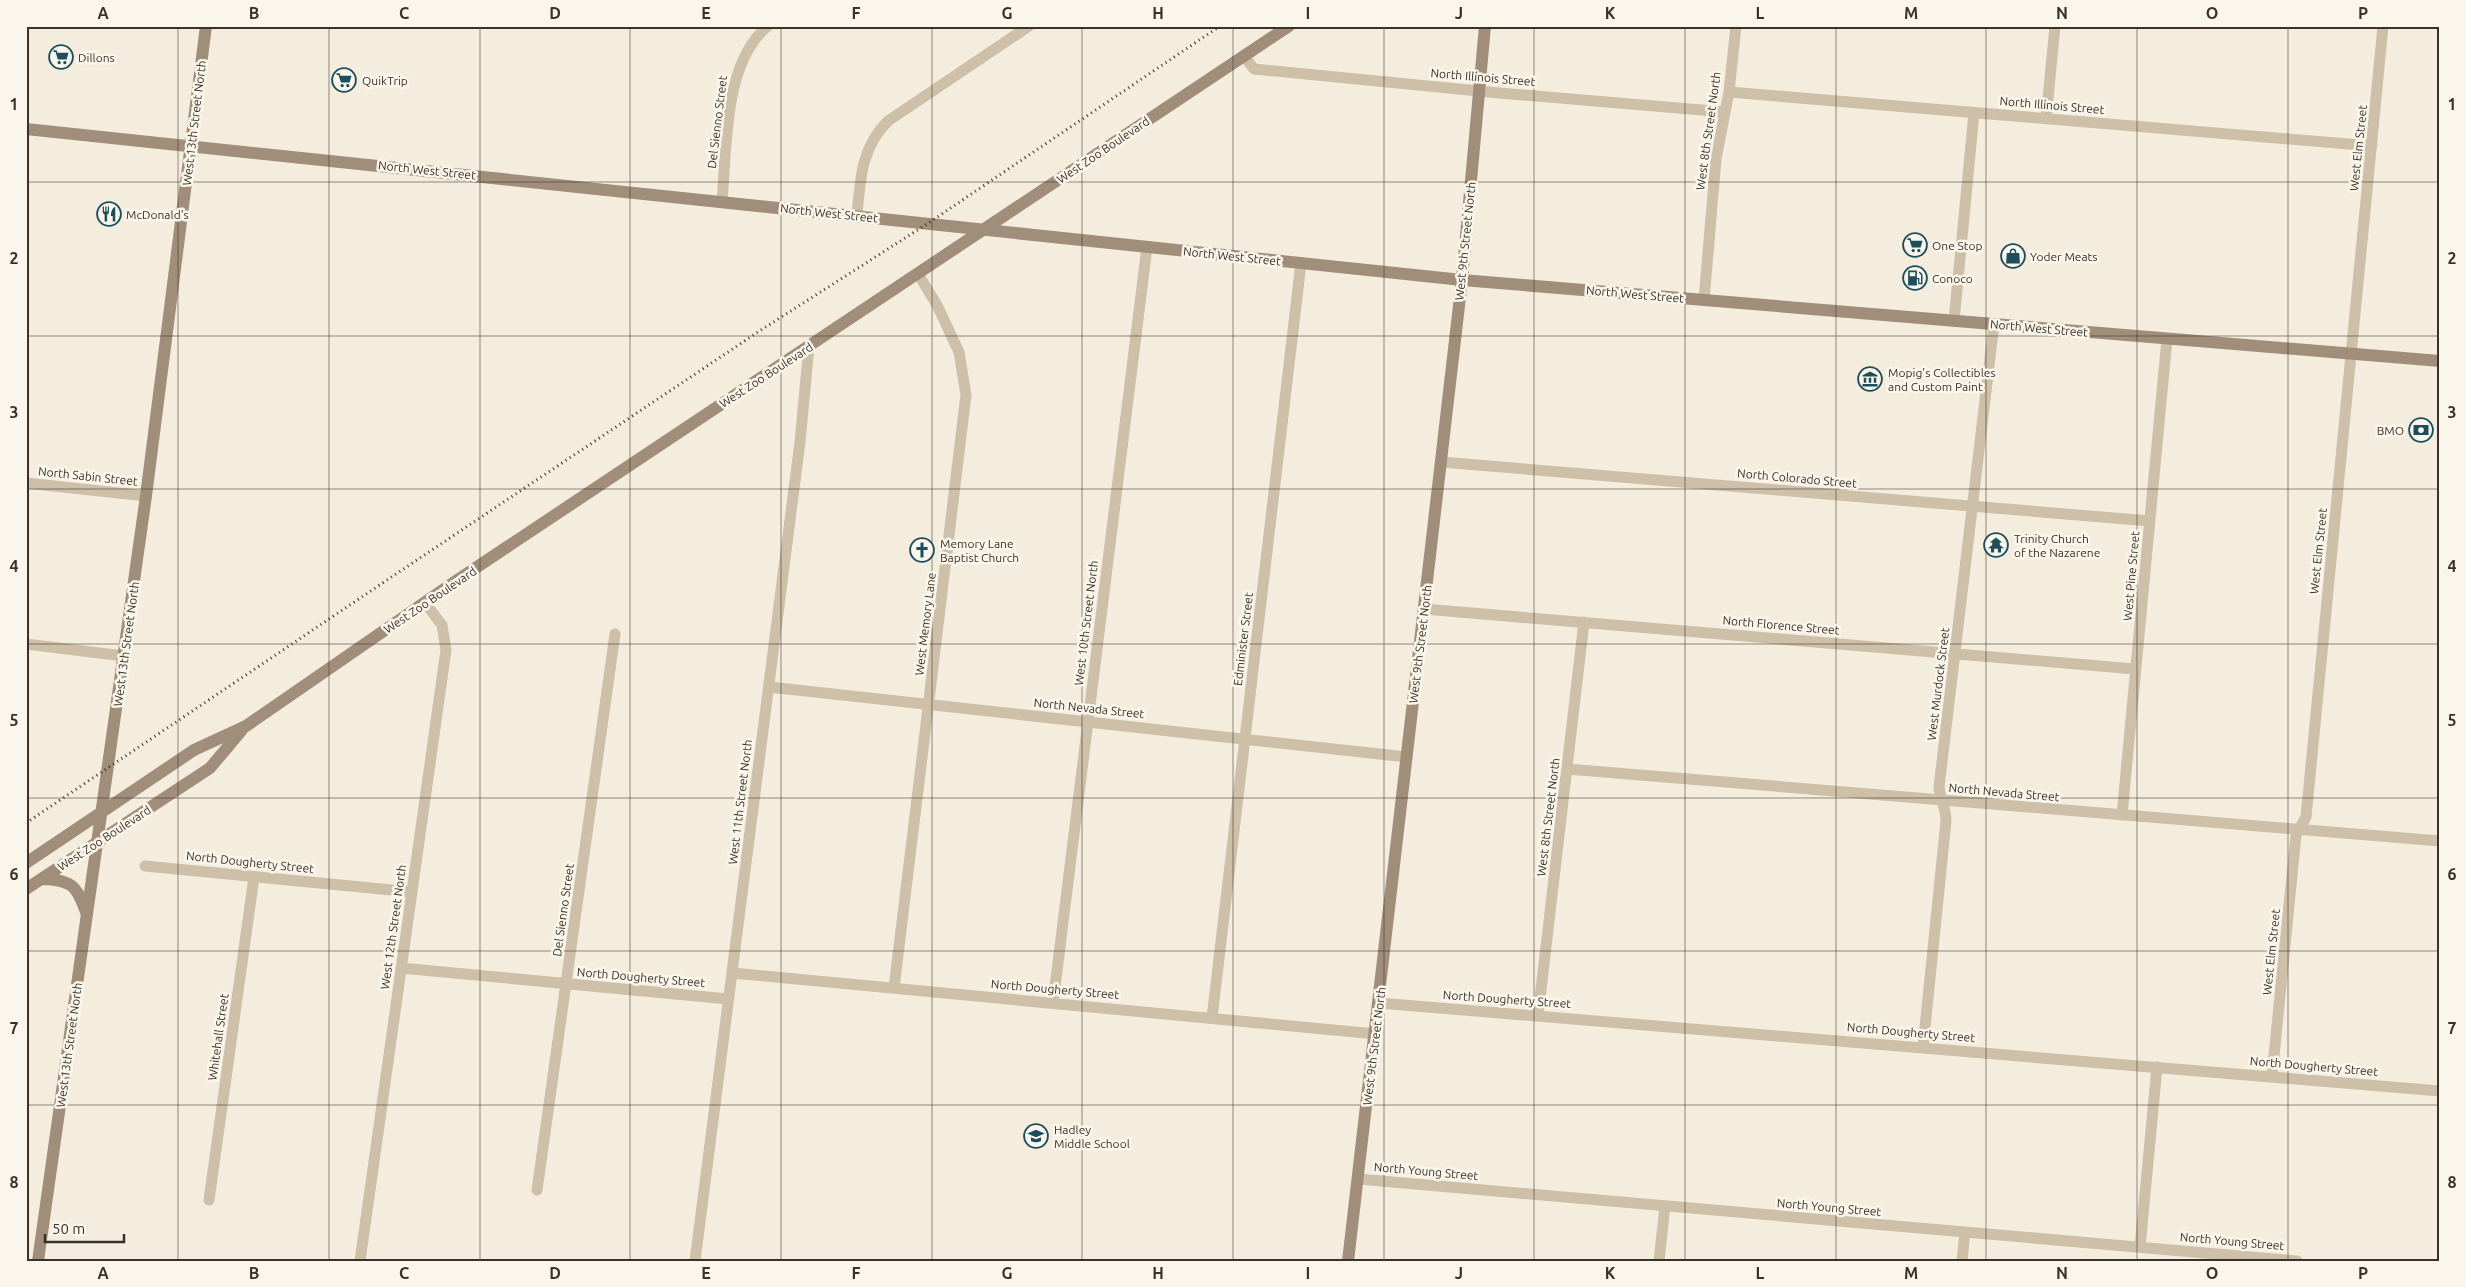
<svg xmlns="http://www.w3.org/2000/svg" width="2466" height="1287" font-family="Ubuntu,sans-serif">
  <style>
    .lines { fill: none; stroke-linecap: round; stroke-linejoin: round }
    .street { stroke: #cdbfa8; stroke-width: 11 }
    .secondary { stroke: #a18e7a; stroke-width: 12 }
    .rail { stroke: #3a3129; stroke-width: 3; stroke-dasharray: 1 4; stroke-linecap: butt }
    .grid { fill: none; stroke: #3a3129; stroke-width: 1; stroke-opacity: 0.55 }
    .labels { text-anchor: middle; dominant-baseline: central; stroke-width: 5; stroke-linejoin: round; paint-order: stroke }
    .poi-label { font-size: 12px; fill: #3a3129; stroke: #fbf6eb; text-anchor: start }
    .street-label { font-size: 12px; fill: #3a3129; stroke: #fbf6eb }
    .neatline { fill: none; stroke: #3a3129; stroke-width: 2 }
    .grid-label { font-size: 16px; text-anchor: middle; font-weight: bold; fill: #3a3129 }
  </style>
  <rect width="100%" height="100%" fill="#f4edde"/>
  <g class="lines">
    <path class="street" d="M 1244,56 L 1254,69 L 1499,93 L 1725,112
      M 1729,92 L 2372,146
      M 2046,119 L 2055,26
      M 722,201 C 727,148 723,62 768,26
      M 857,216 C 860,181 861,147 888,121 L 1029,26
      M 1704,300 L 1716,159 L 1729,92 L 1736,26
      M 1954,321 L 1974,113
      M 1441,462 L 2150,521
      M 26,483 L 146,496
      M 1424,609 L 2135,669
      M 26,644 L 124,656
      M 769,687 L 1407,757
      M 1567,769 L 2440,841
      M 2122,815 L 2167,339
      M 145,866 L 412,892
      M 401,968 L 728,999
      M 732,973 L 1376,1034
      M 894,988 L 966,395 L 959,352 L 937,305 L 918,274
      M 1053,1003 L 1147,247
      M 1379,1003 L 2440,1091
      M 1538,1015 L 1584,622
      M 1212,1018 L 1301,263
      M 1923,1047 L 1946,821 C 1946,808 1940,799 1939,787 L 1994,324
      M 2272,1076 L 2296,835 L 2306,817 L 2383,26
      M 1358,1179 L 2297,1261
      M 537,1190 L 615,634
      M 209,1200 L 254,877
      M 2140,1247 L 2157,1067
      M 360,1261 L 446,650 L 442,625 L 425,603
      M 695,1261 L 800,442 L 809,346
      M 1659,1261 L 1665,1206
      M 1962,1261 L 1965,1232"/>
    <path class="secondary" d="M 26,129 L 1462,280 L 2440,361
      M 26,863 L 194,750 L 246,726 L 453,583 L 1289,26
      M 42,879 C 73,880 77,886 87,915
      M 26,889 L 210,768 L 242,730
      M 38,1261 L 146,496 L 206,26
      M 1348,1261 L 1462,280 L 1485,26"/>
    <path class="rail" d="M 26,823 L 387,580 L 761,330 L 927,224 L 1220,26"/>
  </g>
  <path class="grid" d="M 178,26 L 178,1261M 329,26 L 329,1261M 480,26 L 480,1261M 630,26 L 630,1261M 781,26 L 781,1261M 932,26 L 932,1261M 1082,26 L 1082,1261M 1233,26 L 1233,1261M 1384,26 L 1384,1261M 1534,26 L 1534,1261M 1685,26 L 1685,1261M 1836,26 L 1836,1261M 1986,26 L 1986,1261M 2137,26 L 2137,1261M 2288,26 L 2288,1261M 26,182 L 2440,182M 26,336 L 2440,336M 26,489 L 2440,489M 26,644 L 2440,644M 26,798 L 2440,798M 26,951 L 2440,951M 26,1105 L 2440,1105"/>
  <defs>
    <g id="supermarket-ring" transform="scale(1.25)"><circle r="9.5" fill="#fbf6eb" stroke="#1c4e5e" stroke-width="1.5"/><path d="M-6-5.5h2.5l.6 2H6L4.5 2H-2.5L-4.4-4H-6ZM-1.5 3.2a1.3 1.3 0 1 0 .1 0ZM3 3.2a1.3 1.3 0 1 0 .1 0Z" fill="#1c4e5e"/></g>
    <g id="restaurant-ring" transform="scale(1.25)"><circle r="9.5" fill="#fbf6eb" stroke="#1c4e5e" stroke-width="1.5"/><path d="M-5-6h1v4h1v-4h1v4h1v-4h1v5L-1.5 .5V6h-2V.5L-5-1ZM5-6V6H3V1.5H1.5Q1.5-4 5-6Z" fill="#1c4e5e"/></g>
    <g id="shop-ring" transform="scale(1.25)"><circle r="9.5" fill="#fbf6eb" stroke="#1c4e5e" stroke-width="1.5"/><path d="M-5-2.5h2.3a2.7 3.5 0 0 1 5.4 0H5L5.5 6h-11ZM-1.5-2.5h3a1.5 2.3 0 0 0-3 0Z" fill="#1c4e5e"/></g>
    <g id="fuel-ring" transform="scale(1.25)"><circle r="9.5" fill="#fbf6eb" stroke="#1c4e5e" stroke-width="1.5"/><path d="M-5.5-6h7V0h2V4h1.3V-2.5L3-4.5l.8-.8L6-3V5H2.5V1h-1V6h-7ZM-4.2-4.7v3.2H.2V-4.7Z" fill="#1c4e5e"/></g>
    <g id="museum-ring" transform="scale(1.25)"><circle r="9.5" fill="#fbf6eb" stroke="#1c4e5e" stroke-width="1.5"/><path d="M0-6L6-3V-2H-6V-3ZM-5-1h2V3h-2ZM-1-1h2V3h-2ZM3-1h2V3H3ZM-6 4H6V6H-6Z" fill="#1c4e5e"/></g>
    <g id="bank-ring" transform="scale(1.25)"><circle r="9.5" fill="#fbf6eb" stroke="#1c4e5e" stroke-width="1.5"/><path d="M-6-4H6V4H-6ZM0-2.3a2.3 2.3 0 1 0 0 4.6a2.3 2.3 0 1 0 0-4.6Z" fill="#1c4e5e"/></g>
    <g id="temple-ring" transform="scale(1.25)"><circle r="9.5" fill="#fbf6eb" stroke="#1c4e5e" stroke-width="1.5"/><path d="M0-6L5-2H3V0L6.5 2.5H4V6H1.5V3h-3V6H-4V2.5H-6.5L-3 0V-2H-5Z" fill="#1c4e5e"/></g>
    <g id="church-ring" transform="scale(1.25)"><circle r="9.5" fill="#fbf6eb" stroke="#1c4e5e" stroke-width="1.5"/><path d="M-1.2-6h2.4v3.5h3.3v2.4h-3.3V6h-2.4V-.1h-3.3v-2.4h3.3Z" fill="#1c4e5e"/></g>
    <g id="school-ring" transform="scale(1.25)"><circle r="9.5" fill="#fbf6eb" stroke="#1c4e5e" stroke-width="1.5"/><path d="M0-5L7-2L0 1L-7-2ZM-4 1L0 2.5L4 1V4Q0 6-4 4Z" fill="#1c4e5e"/></g>
  </defs>
  <g fill-rule="evenodd">
    <use href="#supermarket-ring" x="61" y="57"/>
    <use href="#supermarket-ring" x="344" y="80"/>
    <use href="#restaurant-ring" x="109" y="214"/>
    <use href="#supermarket-ring" x="1915" y="245"/>
    <use href="#shop-ring" x="2013" y="256"/>
    <use href="#fuel-ring" x="1915" y="278"/>
    <use href="#museum-ring" x="1870" y="379"/>
    <use href="#bank-ring" x="2421" y="430"/>
    <use href="#temple-ring" x="1996" y="545"/>
    <use href="#church-ring" x="922" y="550"/>
    <use href="#school-ring" x="1036" y="1136"/>
  </g>
  <g class="labels">
    <g class="poi-label">
      <text x="78" y="57">Dillons</text>
      <text x="362" y="80">QuikTrip</text>
      <text x="126" y="214">McDonald's</text>
      <text x="1932" y="245">One Stop</text>
      <text x="2030" y="256">Yoder Meats</text>
      <text x="1932" y="278">Conoco</text>
      <text x="1888" y="372">Mopig's Collectibles<tspan x="1888" dy="14">and Custom Paint</tspan></text>
      <text x="2404" y="430" text-anchor="end">BMO</text>
      <text x="2014" y="538">Trinity Church<tspan x="2014" dy="14">of the Nazarene</tspan></text>
      <text x="940" y="543">Memory Lane<tspan x="940" dy="14">Baptist Church</tspan></text>
      <text x="1054" y="1129">Hadley<tspan x="1054" dy="14">Middle School</tspan></text>
    </g>
    <g class="street-label">
      <text transform="translate(1483 77) rotate(5)">North Illinois Street</text>
      <text transform="translate(2052 105) rotate(5)">North Illinois Street</text>
      <text transform="translate(717 122) rotate(-83)">Del Sienno Street</text>
      <text transform="translate(194 123) rotate(-83)">West 13th Street North</text>
      <text transform="translate(1708 131) rotate(-82)">West 8th Street North</text>
      <text transform="translate(2358 148) rotate(-84)">West Elm Street</text>
      <text transform="translate(1103 150) rotate(-34)">West Zoo Boulevard</text>
      <text transform="translate(427 170) rotate(6)">North West Street</text>
      <text transform="translate(829 213) rotate(6)">North West Street</text>
      <text transform="translate(1465 241) rotate(-84)">West 9th Street North</text>
      <text transform="translate(1232 256) rotate(6)">North West Street</text>
      <text transform="translate(1635 294) rotate(5)">North West Street</text>
      <text transform="translate(2039 328) rotate(5)">North West Street</text>
      <text transform="translate(766 375) rotate(-33)">West Zoo Boulevard</text>
      <text transform="translate(88 476) rotate(6)">North Sabin Street</text>
      <text transform="translate(1797 478) rotate(5)">North Colorado Street</text>
      <text transform="translate(2318 551) rotate(-84)">West Elm Street</text>
      <text transform="translate(2131 576) rotate(-85)">West Pine Street</text>
      <text transform="translate(430 600) rotate(-34)">West Zoo Boulevard</text>
      <text transform="translate(1086 623) rotate(-83)">West 10th Street North</text>
      <text transform="translate(925 624) rotate(-83)">West Memory Lane</text>
      <text transform="translate(1781 625) rotate(5)">North Florence Street</text>
      <text transform="translate(1243 639) rotate(-83)">Edminister Street</text>
      <text transform="translate(126 644) rotate(-82)">West 13th Street North</text>
      <text transform="translate(1420 644) rotate(-83)">West 9th Street North</text>
      <text transform="translate(1938 684) rotate(-83)">West Murdock Street</text>
      <text transform="translate(1089 708) rotate(6)">North Nevada Street</text>
      <text transform="translate(2004 792) rotate(5)">North Nevada Street</text>
      <text transform="translate(740 802) rotate(-83)">West 11th Street North</text>
      <text transform="translate(1548 817) rotate(-83)">West 8th Street North</text>
      <text transform="translate(104 838) rotate(-33)">West Zoo Boulevard</text>
      <text transform="translate(250 862) rotate(6)">North Dougherty Street</text>
      <text transform="translate(563 910) rotate(-82)">Del Sienno Street</text>
      <text transform="translate(393 927) rotate(-82)">West 12th Street North</text>
      <text transform="translate(2271 952) rotate(-84)">West Elm Street</text>
      <text transform="translate(641 977) rotate(5)">North Dougherty Street</text>
      <text transform="translate(1055 989) rotate(5)">North Dougherty Street</text>
      <text transform="translate(1507 999) rotate(4)">North Dougherty Street</text>
      <text transform="translate(1911 1032) rotate(5)">North Dougherty Street</text>
      <text transform="translate(218 1037) rotate(-82)">Whitehall Street</text>
      <text transform="translate(69 1045) rotate(-82)">West 13th Street North</text>
      <text transform="translate(1374 1046) rotate(-83)">West 9th Street North</text>
      <text transform="translate(2314 1066) rotate(5)">North Dougherty Street</text>
      <text transform="translate(1426 1171) rotate(5)">North Young Street</text>
      <text transform="translate(1829 1207) rotate(5)">North Young Street</text>
      <text transform="translate(2232 1241) rotate(5)">North Young Street</text>
    </g>
  </g>
  <rect width="2466" height="1287" fill="none" stroke="#fbf6eb" stroke-width="55"/>
  <path d="M45 1234v8h79v-8" fill="none" stroke="#3a3129" stroke-width="2.5"/>
  <text x="52" y="1234" font-size="15" fill="#3a3129" stroke="#fbf6eb" stroke-width="4" paint-order="stroke">50 m</text>
  <rect x="28" y="28" width="2410" height="1232" class="neatline"/>
  <g class="grid-label">
    <text x="103" y="19">A</text>
    <text x="254" y="19">B</text>
    <text x="404" y="19">C</text>
    <text x="555" y="19">D</text>
    <text x="706" y="19">E</text>
    <text x="856" y="19">F</text>
    <text x="1007" y="19">G</text>
    <text x="1158" y="19">H</text>
    <text x="1308" y="19">I</text>
    <text x="1459" y="19">J</text>
    <text x="1610" y="19">K</text>
    <text x="1760" y="19">L</text>
    <text x="1911" y="19">M</text>
    <text x="2062" y="19">N</text>
    <text x="2212" y="19">O</text>
    <text x="2363" y="19">P</text>
    <text x="14" y="110">1</text>
    <text x="2452" y="110">1</text>
    <text x="14" y="264">2</text>
    <text x="2452" y="264">2</text>
    <text x="14" y="418">3</text>
    <text x="2452" y="418">3</text>
    <text x="14" y="572">4</text>
    <text x="2452" y="572">4</text>
    <text x="14" y="726">5</text>
    <text x="2452" y="726">5</text>
    <text x="14" y="880">6</text>
    <text x="2452" y="880">6</text>
    <text x="14" y="1034">7</text>
    <text x="2452" y="1034">7</text>
    <text x="14" y="1188">8</text>
    <text x="2452" y="1188">8</text>
    <text x="103" y="1279">A</text>
    <text x="254" y="1279">B</text>
    <text x="404" y="1279">C</text>
    <text x="555" y="1279">D</text>
    <text x="706" y="1279">E</text>
    <text x="856" y="1279">F</text>
    <text x="1007" y="1279">G</text>
    <text x="1158" y="1279">H</text>
    <text x="1308" y="1279">I</text>
    <text x="1459" y="1279">J</text>
    <text x="1610" y="1279">K</text>
    <text x="1760" y="1279">L</text>
    <text x="1911" y="1279">M</text>
    <text x="2062" y="1279">N</text>
    <text x="2212" y="1279">O</text>
    <text x="2363" y="1279">P</text>
  </g>
</svg>
